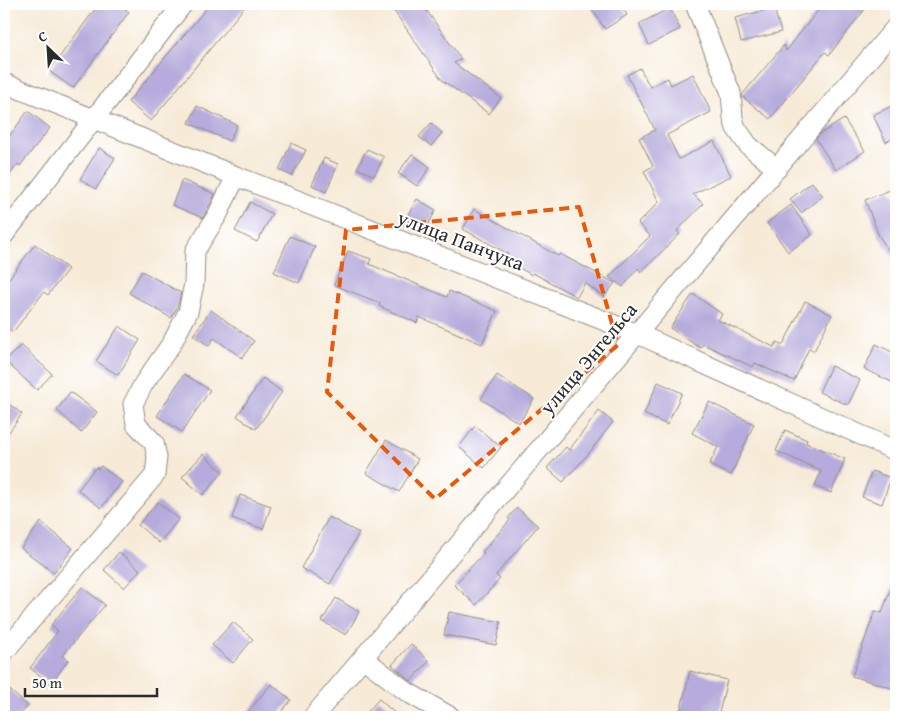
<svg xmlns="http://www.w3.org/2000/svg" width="900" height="721" font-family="'Gentium Book Plus',serif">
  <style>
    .building { fill: #b6abdc }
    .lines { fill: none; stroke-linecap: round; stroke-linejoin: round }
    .minor-casing { stroke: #918b82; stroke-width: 21 }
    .minor { stroke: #fff; stroke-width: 19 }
    .marked { fill: none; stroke: #e8590c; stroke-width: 4; stroke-dasharray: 10 6; stroke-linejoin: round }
    .labels { text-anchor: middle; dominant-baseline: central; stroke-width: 4; stroke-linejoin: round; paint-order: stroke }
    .street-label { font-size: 20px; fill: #2b2b2b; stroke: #fff }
  </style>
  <rect width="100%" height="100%" fill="#fff"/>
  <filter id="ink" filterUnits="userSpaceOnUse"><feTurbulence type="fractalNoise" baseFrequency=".02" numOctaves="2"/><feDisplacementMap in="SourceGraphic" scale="10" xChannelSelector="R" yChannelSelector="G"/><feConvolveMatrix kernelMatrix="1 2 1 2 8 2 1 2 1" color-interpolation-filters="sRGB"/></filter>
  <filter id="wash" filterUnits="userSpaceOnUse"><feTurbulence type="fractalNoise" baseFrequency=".0096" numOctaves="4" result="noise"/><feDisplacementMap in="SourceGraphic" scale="20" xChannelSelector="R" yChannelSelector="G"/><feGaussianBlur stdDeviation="1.12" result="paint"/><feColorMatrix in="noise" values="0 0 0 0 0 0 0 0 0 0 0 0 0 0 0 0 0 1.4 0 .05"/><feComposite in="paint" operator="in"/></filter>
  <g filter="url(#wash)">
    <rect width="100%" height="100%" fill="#f7ebd8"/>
    <g id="blocks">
      <path class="building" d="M 99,4 L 118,4 L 129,12 L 73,88 L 49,71 Z
        M 210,4 L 247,4 L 151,121 L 128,102 Z
        M 389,4 L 422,4 L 461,59 L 454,63 L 501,98 L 489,114 L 442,80 Z
        M 599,4 L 620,4 L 627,15 L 605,29 L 591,8 Z
        M 823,4 L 869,4 L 829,55 L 825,52 L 770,119 L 743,97 L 742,95 L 784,45 L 786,51 Z
        M 670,8 L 680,29 L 649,45 L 639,24 Z
        M 774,8 L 781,32 L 741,42 L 735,18 Z
        M 640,68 L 650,87 L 668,78 L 671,85 L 693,74 L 711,112 L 667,135 L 679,159 L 714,141 L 731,176 L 693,194 L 703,204 L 677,231 L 680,234 L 641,272 L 638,268 L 623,287 L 609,277 L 650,236 L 638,223 L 659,202 L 644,171 L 653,166 L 639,138 L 655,130 L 627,75 Z
        M 896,104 L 896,136 L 886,142 L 873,115 Z
        M 197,106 L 237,125 L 229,141 L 189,123 Z
        M 28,111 L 50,128 L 20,166 L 18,164 L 4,182 L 4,143 Z
        M 844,119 L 865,151 L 836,170 L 816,139 L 820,134 Z
        M 431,123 L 442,133 L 431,146 L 419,137 Z
        M 291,143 L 306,150 L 292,176 L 279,170 Z
        M 99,148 L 115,158 L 96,189 L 80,179 Z
        M 367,149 L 384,157 L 374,176 L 357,168 Z
        M 412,154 L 430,167 L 417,186 L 398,173 Z
        M 324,158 L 338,164 L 326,192 L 312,185 Z
        M 182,180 L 215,194 L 203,218 L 172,205 Z
        M 812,182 L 823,196 L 801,213 L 790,199 Z
        M 890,190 L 896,198 L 896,262 L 879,236 L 865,200 Z
        M 417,199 L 436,210 L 425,231 L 405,220 Z
        M 250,202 L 272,214 L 257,242 L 235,231 Z
        M 791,205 L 812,235 L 788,252 L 767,223 Z
        M 474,209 L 558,256 L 560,254 L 615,283 L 604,297 L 585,283 L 577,297 L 533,273 L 532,275 L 505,260 L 508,254 L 463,229 Z
        M 290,236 L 315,247 L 299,283 L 274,272 Z
        M 35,244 L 68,269 L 48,295 L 44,292 L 13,332 L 4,326 L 4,285 Z
        M 348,251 L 371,259 L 369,264 L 447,297 L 449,291 L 497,311 L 482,344 L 419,317 L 417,323 L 379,306 L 380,303 L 334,285 Z
        M 142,271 L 181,293 L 177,308 L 171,318 L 129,293 Z
        M 693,294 L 722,314 L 718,320 L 774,347 L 777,342 L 783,345 L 805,301 L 832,315 L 814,351 L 809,348 L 794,381 L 755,363 L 753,367 L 703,344 L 700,348 L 670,328 Z
        M 211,310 L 254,341 L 242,358 L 214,338 L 209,346 L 193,335 Z
        M 119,326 L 140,340 L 118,375 L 96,361 Z
        M 876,344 L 896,354 L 896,384 L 864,369 Z
        M 21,345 L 52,374 L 37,390 L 5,361 Z
        M 831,366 L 860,380 L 848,405 L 819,392 Z
        M 184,374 L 210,390 L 182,432 L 157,416 Z
        M 497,375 L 534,399 L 519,423 L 481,399 Z
        M 263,378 L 282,392 L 256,429 L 237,416 Z
        M 658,382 L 682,393 L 667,425 L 644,414 Z
        M 70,392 L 97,412 L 81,433 L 57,410 Z
        M 4,400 L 22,414 L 4,439 Z
        M 709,402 L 754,424 L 731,475 L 709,465 L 718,447 L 692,433 Z
        M 599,411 L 613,422 L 589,453 L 563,482 L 547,468 L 566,447 L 569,450 Z
        M 475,426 L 501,447 L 484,468 L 459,447 Z
        M 785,430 L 807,440 L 806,443 L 845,459 L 831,493 L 815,486 L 821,471 L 776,451 Z
        M 386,440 L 418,459 L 399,492 L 366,473 Z
        M 203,454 L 223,472 L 203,495 L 182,477 Z
        M 101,466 L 122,482 L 101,508 L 78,490 L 96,467 L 98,469 Z
        M 872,471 L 891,478 L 882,504 L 862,497 Z
        M 240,495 L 271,506 L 263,529 L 232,518 Z
        M 158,502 L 179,519 L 159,543 L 138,525 Z
        M 517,508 L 538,526 L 496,575 L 500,579 L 476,605 L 454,585 L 484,553 L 482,552 L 510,520 L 508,518 Z
        M 329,517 L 359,533 L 330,584 L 301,568 Z
        M 41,522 L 73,548 L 54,573 L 21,548 Z
        M 119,552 L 140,570 L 124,588 L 104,570 Z
        M 894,579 L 896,579 L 896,675 L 892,688 L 852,676 L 875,611 L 882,613 Z
        M 82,587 L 105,605 L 62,656 L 68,660 L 51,684 L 30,668 L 58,631 L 51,625 Z
        M 336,598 L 359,612 L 346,635 L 322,621 Z
        M 449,612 L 501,622 L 496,645 L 444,635 Z
        M 233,622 L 253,639 L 233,663 L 212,645 Z
        M 411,644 L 429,661 L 411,681 L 392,665 Z
        M 690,671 L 727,680 L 718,717 L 679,717 Z
        M 271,684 L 291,700 L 277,717 L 244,717 Z
        M 4,685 L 28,706 L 18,717 L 4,717 Z
        M 379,699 L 399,717 L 363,717 Z"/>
    </g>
  </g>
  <g filter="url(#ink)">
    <use href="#blocks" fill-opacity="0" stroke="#918b82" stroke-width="1"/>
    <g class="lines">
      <g class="minor-casing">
        <path id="minor" d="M 695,4 L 731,93 L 733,118 L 736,128 L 748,145 L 777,169
          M 4,83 L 236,176 L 638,334 L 896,451
          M 4,235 L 183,4
          M 4,652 L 155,475 L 157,457 L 154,443 L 136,424 L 133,404 L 144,383 L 172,343 L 188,312 L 194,284 L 195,251 L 218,214 L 236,176
          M 363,658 L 407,692 L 451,717
          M 313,717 L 896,27"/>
      </g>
      <use href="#minor" class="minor"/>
    </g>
  </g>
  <path class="marked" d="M 579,207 L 618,345 L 435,499 L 327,392 L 346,230 Z"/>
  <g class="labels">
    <g class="street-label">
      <text transform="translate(461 240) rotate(21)">улица Панчука</text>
      <text transform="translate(588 358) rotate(-50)">улица Энгельса</text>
    </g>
  </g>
  <rect width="900" height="721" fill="none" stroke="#fff" stroke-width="20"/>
  <g transform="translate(48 48) rotate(335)" stroke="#ffffff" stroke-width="4" paint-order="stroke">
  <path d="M0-4L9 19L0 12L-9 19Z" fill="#2b2b2b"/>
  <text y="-8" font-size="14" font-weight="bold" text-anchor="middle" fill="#2b2b2b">С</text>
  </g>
  <path d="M25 688v8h132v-8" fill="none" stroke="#2b2b2b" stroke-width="2.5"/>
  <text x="32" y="688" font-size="15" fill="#2b2b2b" stroke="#ffffff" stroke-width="4" paint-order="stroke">50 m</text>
</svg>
